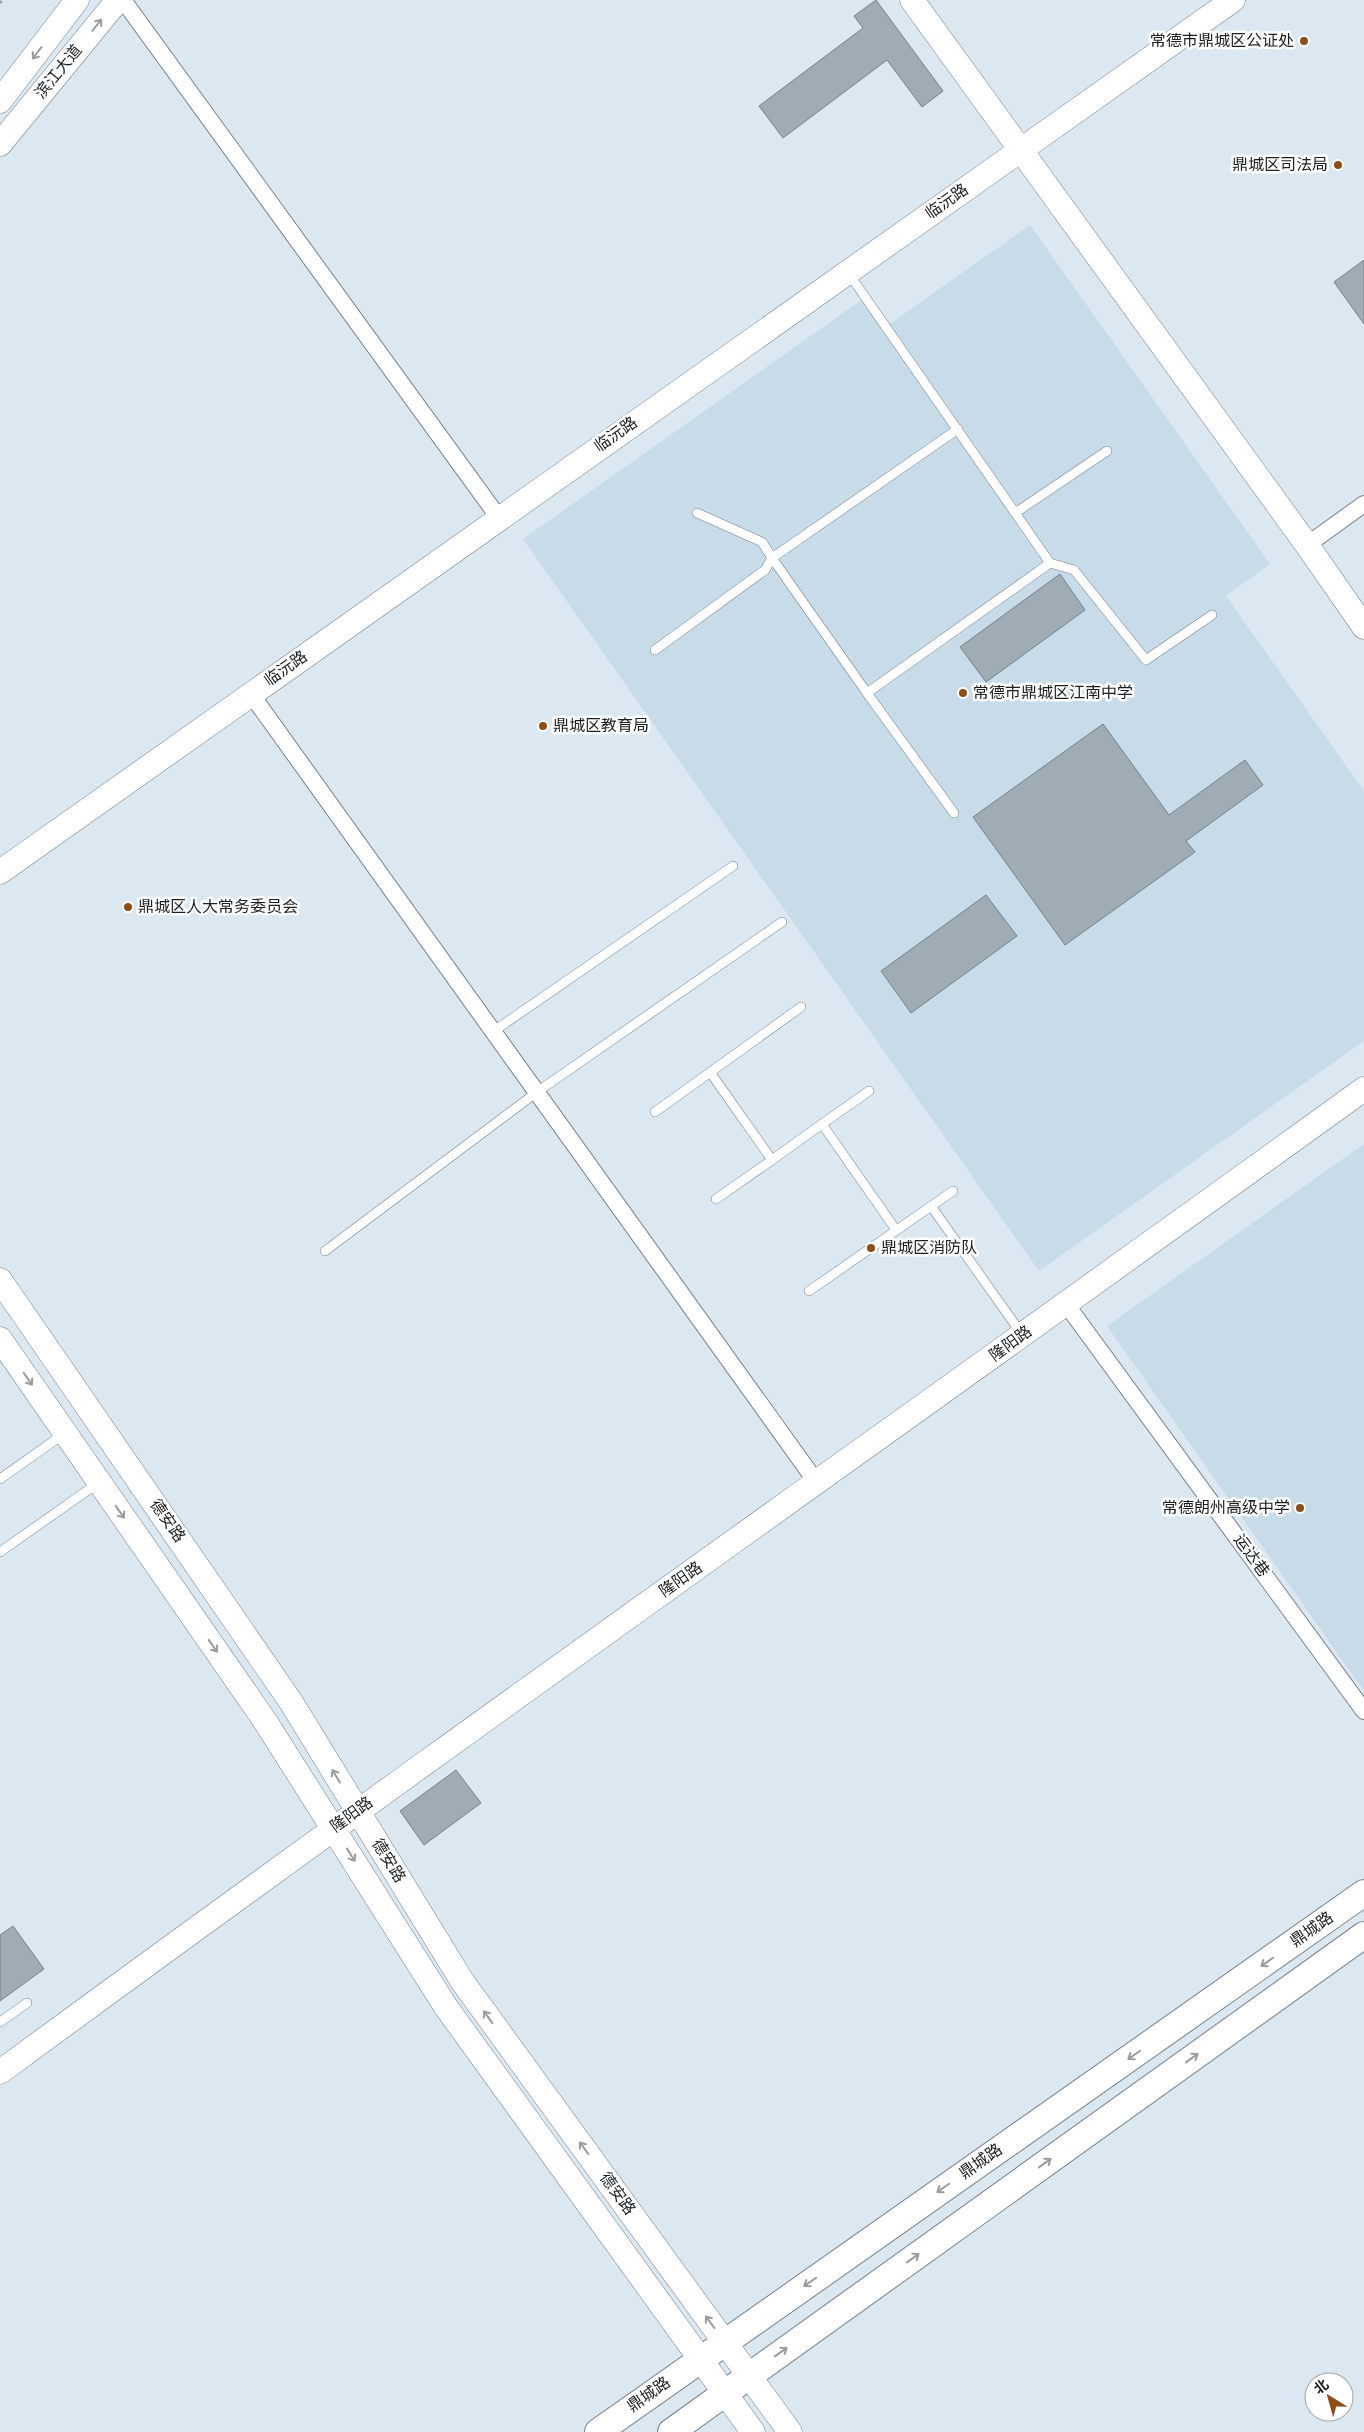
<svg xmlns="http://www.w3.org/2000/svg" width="1364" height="2432" font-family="'Sofia Sans Condensed','Noto Sans SC',sans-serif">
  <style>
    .built { fill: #c8dbe8 }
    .building { fill: #9facb4; stroke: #76828a }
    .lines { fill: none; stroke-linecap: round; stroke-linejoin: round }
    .lane-casing { stroke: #768189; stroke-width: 10 }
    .street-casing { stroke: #768189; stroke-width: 18 }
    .secondary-casing { stroke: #768189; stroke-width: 25 }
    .primary-casing { stroke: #768189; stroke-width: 28 }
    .path { stroke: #939ca3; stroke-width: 3; stroke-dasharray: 2.5 4; stroke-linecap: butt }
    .lane { stroke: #fff; stroke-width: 9 }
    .street { stroke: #fff; stroke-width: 16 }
    .secondary { stroke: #fff; stroke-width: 24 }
    .primary { stroke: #fff; stroke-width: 26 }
    .oneway { stroke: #999b9c }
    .poi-dot { fill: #8d4e15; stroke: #fff; stroke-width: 2 }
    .labels { text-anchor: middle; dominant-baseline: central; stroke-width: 5; stroke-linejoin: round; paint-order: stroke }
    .poi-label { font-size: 16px; fill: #1c2023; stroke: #fff; text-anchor: start }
    .street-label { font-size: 16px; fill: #1c2023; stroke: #fff }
  </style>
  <rect width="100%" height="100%" fill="#dbe8f1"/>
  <path class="built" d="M 1030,225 L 1270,564 L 1226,596 L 1364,791 L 1364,1041 L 1039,1271 L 523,539 L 863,299 L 884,328 Z
    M 1364,1144 L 1364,1691 L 1107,1326 Z"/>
  <path class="building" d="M 876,0 L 943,91 L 922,107 L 887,60 L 783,138 L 759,106 L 863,28 L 854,16 Z
    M 1364,260 L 1364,324 L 1334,282 Z
    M 1060,574 L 1085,610 L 986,682 L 960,647 Z
    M 1103,724 L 1169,815 L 1245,760 L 1263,785 L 1186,841 L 1195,852 L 1065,945 L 973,817 Z
    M 986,895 L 1017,936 L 911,1013 L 881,971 Z
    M 456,1770 L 481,1803 L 424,1845 L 400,1811 Z
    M 13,1926 L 44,1969 L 0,2001 L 0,1935 Z"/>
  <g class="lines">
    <g class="lane-casing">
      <path id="lane" d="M 849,274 L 1050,563 L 1074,570 L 1146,660 L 1212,615
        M 958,429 L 772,558 L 867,693 L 1050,563
        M 1015,513 L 1107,451
        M 655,650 L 765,570 L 772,558 L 762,542 L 697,513
        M 867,693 L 954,813
        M 494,1031 L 733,866
        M 710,1072 L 772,1160 L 822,1124 L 896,1230
        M 655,1112 L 801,1007
        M 822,1124 L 869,1091
        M 716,1199 L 772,1160
        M 931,1206 L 1021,1333
        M 325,1251 L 537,1092 L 782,922
        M 809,1291 L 953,1191
        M 0,1479 L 65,1433
        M 0,1552 L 98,1483
        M 0,2022 L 27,2003"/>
    </g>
    <g class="street-casing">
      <path id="street" d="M 123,0 L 499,518
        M 1307,545 L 1364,504
        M 251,694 L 817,1483
        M 1066,1304 L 1364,1711"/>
    </g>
    <g class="secondary-casing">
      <path id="secondary" d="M 912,0 L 1307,545 L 1364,627
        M 0,101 L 77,0
        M 0,144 L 118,0
        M 0,872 L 1233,0
        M 0,1280 L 291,1702 L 462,1981 L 790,2432
        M 0,1339 L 265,1721 L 446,2007 L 753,2432
        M 0,2072 C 452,1740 910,1417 1364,1089"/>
    </g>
    <g class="primary-casing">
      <path id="primary" d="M 598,2432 L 1364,1893
        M 671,2432 L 1364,1935"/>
    </g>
    <path class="path" d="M 0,3 L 2,0"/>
    <use href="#lane" class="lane"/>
    <use href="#street" class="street"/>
    <use href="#secondary" class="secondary"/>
    <use href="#primary" class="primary"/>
  </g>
  <defs><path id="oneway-shaft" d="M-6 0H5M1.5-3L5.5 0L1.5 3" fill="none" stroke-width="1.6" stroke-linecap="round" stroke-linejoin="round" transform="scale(1.25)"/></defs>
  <g class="oneway">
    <use href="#oneway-shaft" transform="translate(97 25) rotate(-51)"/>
    <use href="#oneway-shaft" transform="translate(37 53) rotate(127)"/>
    <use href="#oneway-shaft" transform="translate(28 1379) rotate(55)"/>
    <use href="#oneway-shaft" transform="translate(120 1512) rotate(55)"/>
    <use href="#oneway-shaft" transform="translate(213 1646) rotate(55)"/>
    <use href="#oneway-shaft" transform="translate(336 1776) rotate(-121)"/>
    <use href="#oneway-shaft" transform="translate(351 1855) rotate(58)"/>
    <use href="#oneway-shaft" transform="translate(1267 1962) rotate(145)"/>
    <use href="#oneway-shaft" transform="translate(488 2017) rotate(-126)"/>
    <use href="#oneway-shaft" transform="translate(1134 2055) rotate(145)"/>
    <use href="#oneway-shaft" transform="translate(1192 2058) rotate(-36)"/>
    <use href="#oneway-shaft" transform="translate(584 2148) rotate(-126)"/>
    <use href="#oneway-shaft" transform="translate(1045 2163) rotate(-36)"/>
    <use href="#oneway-shaft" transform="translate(943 2188) rotate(145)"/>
    <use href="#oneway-shaft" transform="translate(913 2258) rotate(-36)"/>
    <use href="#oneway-shaft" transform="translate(810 2282) rotate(145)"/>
    <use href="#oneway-shaft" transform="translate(710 2322) rotate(-126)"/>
    <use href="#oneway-shaft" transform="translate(781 2352) rotate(-36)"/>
  </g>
  <g class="poi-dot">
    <circle cx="1304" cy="41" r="5"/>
    <circle cx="1338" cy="165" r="5"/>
    <circle cx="963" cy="693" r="5"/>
    <circle cx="543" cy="726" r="5"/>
    <circle cx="128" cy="907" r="5"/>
    <circle cx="871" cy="1248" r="5"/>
    <circle cx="1300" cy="1508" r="5"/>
  </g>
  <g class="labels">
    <g class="poi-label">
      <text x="1294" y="41" text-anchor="end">常德市鼎城区公证处</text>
      <text x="1328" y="165" text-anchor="end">鼎城区司法局</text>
      <text x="973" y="693">常德市鼎城区江南中学</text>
      <text x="553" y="726">鼎城区教育局</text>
      <text x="138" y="907">鼎城区人大常务委员会</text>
      <text x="881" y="1248">鼎城区消防队</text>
      <text x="1290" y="1508" text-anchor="end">常德朗州高级中学</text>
    </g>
    <g class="street-label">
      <text transform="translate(59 72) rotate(-51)">滨江大道</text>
      <text transform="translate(947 202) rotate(-35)">临沅路</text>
      <text transform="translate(616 435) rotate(-35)">临沅路</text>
      <text transform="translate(286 669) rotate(-35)">临沅路</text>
      <text transform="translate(1011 1344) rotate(-36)">隆阳路</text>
      <text transform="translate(167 1521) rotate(55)">德安路</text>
      <text transform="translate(1251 1556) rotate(54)">运达巷</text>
      <text transform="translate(681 1580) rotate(-35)">隆阳路</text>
      <text transform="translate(352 1815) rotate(-36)">隆阳路</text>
      <text transform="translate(388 1861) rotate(58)">德安路</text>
      <text transform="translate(1312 1930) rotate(-35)">鼎城路</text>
      <text transform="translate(981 2162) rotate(-35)">鼎城路</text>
      <text transform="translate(617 2194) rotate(54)">德安路</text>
      <text transform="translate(649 2395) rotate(-35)">鼎城路</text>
    </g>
  </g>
  <g transform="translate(1329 2397) rotate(323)"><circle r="24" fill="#ffffff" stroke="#a4a6a7"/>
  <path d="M0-4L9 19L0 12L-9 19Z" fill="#8d4e15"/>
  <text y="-8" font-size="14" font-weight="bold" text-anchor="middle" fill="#1c2023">北</text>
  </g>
</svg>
